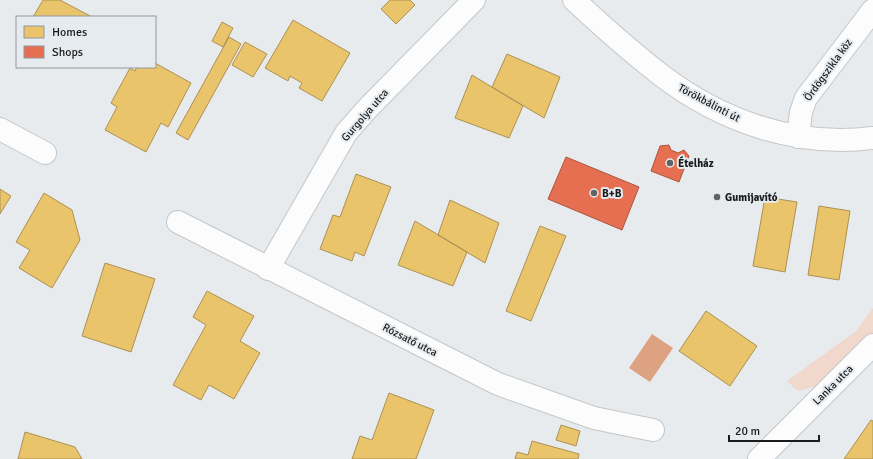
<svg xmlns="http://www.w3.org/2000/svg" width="873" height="459" font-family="Signika,sans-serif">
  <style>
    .green { fill: #f0d8cd }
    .water { fill: #dca282 }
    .homes { fill: #e9c46a; stroke: #ab9153 }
    .shops { fill: #e76f51; stroke: #a95641 }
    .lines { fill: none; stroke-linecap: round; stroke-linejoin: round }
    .minor-casing { stroke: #c4c6c7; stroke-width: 24 }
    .minor { stroke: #fcfcfc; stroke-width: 22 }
    .poi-dot { fill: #616465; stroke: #e6ebef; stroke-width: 1.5 }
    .labels { text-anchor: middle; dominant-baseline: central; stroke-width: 4; stroke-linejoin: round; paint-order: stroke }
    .street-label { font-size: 11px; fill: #191b1c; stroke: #e6ebef }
    .poi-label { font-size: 11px; font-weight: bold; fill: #191b1c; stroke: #e6ebef; text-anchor: start }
  </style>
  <rect width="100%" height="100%" fill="#e8ebed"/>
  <path class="green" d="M 873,308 L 873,333 L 821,385 L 798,391 L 787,381 L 856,331 Z"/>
  <path class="water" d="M 652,334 L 673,348 L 650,382 L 629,368 Z"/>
  <path class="homes" d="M 43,0 L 60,0 L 92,17 L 33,17 Z
    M 390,0 L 410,0 L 415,5 L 396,24 L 381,9 Z
    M 293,20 L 350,53 L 322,101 L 299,88 L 302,83 L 290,76 L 288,81 L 265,68 Z
    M 222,22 L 233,28 L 223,47 L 212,41 Z
    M 229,37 L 241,44 L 188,140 L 176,133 Z
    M 245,42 L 267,54 L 253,77 L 232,65 Z
    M 507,54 L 560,77 L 544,118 L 492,87 Z
    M 155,63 L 191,83 L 168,127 L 161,123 L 146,152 L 105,130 L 117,107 L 111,103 L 130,68 L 135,71 L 137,67 L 155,67 Z
    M 472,75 L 523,106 L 509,138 L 455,118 Z
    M 356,174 L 391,187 L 364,256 L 355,252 L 352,261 L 320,249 L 333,215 L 340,217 Z
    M 0,189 L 11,196 L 0,214 Z
    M 44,193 L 72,210 L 80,240 L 52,288 L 19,268 L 30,250 L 16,242 Z
    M 765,197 L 797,202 L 785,272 L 753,266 Z
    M 450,200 L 499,223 L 485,263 L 438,235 Z
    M 819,206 L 850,211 L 839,280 L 808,275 Z
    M 415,221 L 467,252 L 453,286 L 398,265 Z
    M 540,226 L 566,236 L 531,321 L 506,311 Z
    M 105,263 L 155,279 L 131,352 L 82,336 Z
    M 207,291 L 254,316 L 240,341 L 260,353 L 234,399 L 209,385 L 201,400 L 173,385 L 206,325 L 193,317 Z
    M 706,311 L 757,346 L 730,386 L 679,351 Z
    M 389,393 L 434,410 L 416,459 L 352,459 L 360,436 L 372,440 Z
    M 871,420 L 873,421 L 873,459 L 844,459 Z
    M 561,425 L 580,431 L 576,446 L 556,440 Z
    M 25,432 L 75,447 L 82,459 L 18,459 Z
    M 532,441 L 579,454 L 578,459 L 515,459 L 517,452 L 528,455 Z"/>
  <path class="shops" d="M 669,145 L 671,150 L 678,153 L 684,150 L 689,156 L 679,182 L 651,171 L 660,146 Z
    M 566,157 L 639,187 L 622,230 L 548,199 Z"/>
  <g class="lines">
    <g class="minor-casing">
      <path id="minor" d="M 574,0 C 602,26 631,52 661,75 C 721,121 797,148 873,138
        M 0,129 L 45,153
        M 798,137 L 801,112 L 806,98 L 873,10
        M 178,222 L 498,384 L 594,418 L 653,430
        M 268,269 L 346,133 L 368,108 L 474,0
        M 759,459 L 873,345"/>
    </g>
    <use href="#minor" class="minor"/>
  </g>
  <g class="poi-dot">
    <circle cx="670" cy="163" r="4"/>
    <circle cx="594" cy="193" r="4"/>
    <circle cx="717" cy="197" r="4"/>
  </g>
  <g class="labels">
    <g class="street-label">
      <text transform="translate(828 70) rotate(-54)">Ördögszikla köz</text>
      <text transform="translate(709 103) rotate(28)">Törökbálinti út</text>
      <text transform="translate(365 115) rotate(-49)">Gurgolya utca</text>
      <text transform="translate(410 340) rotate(27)">Rózsatő utca</text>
      <text transform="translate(833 385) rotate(-45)">Lanka utca</text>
    </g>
    <g class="poi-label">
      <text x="678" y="163">Ételház</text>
      <text x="602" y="193">B+B</text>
      <text x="725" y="197">Gumijavító</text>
    </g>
  </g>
  <rect x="16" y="16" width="140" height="52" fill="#e6ebef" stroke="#94989b"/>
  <rect x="24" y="26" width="20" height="12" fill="#e9c46a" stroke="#94989b"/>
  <text x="52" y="36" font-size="12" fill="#191b1c">Homes</text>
  <rect x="24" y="46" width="20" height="12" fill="#e76f51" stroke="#94989b"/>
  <text x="52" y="56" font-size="12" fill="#191b1c">Shops</text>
  <path d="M729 435v6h90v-6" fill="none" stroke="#191b1c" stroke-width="2"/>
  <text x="735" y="435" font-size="12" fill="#191b1c" stroke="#e6ebef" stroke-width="3" paint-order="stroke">20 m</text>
</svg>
